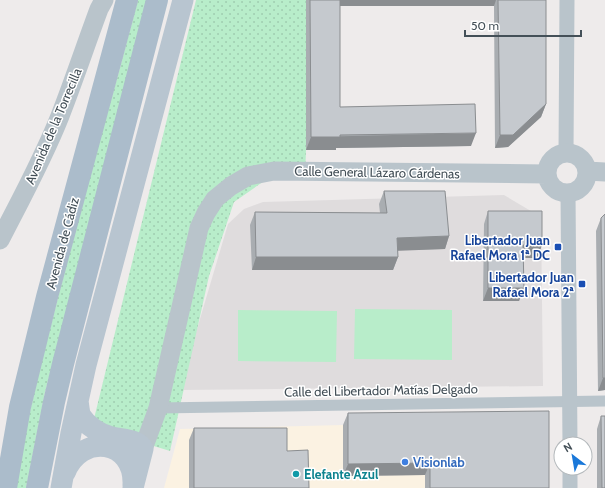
<svg xmlns="http://www.w3.org/2000/svg" width="605" height="488" font-family="Cabin,sans-serif">
  <style>
    .commercial { fill: #fbf2e2 }
    .education { fill: #dfdcdd }
    .grass { fill: url(#grass-dots) }
    .pitch { fill: #b8edca }
    .lines { fill: none; stroke-linecap: round; stroke-linejoin: round }
    .pedestrian { stroke: #b9c4cb; stroke-width: 11 }
    .minor { stroke: #b9c4cb; stroke-width: 15 }
    .tertiary { stroke: #b9c4cb; stroke-width: 19 }
    .secondary { stroke: #b8c5d0; stroke-width: 21 }
    .primary { stroke: #abbccb; stroke-width: 22 }
    .wall { fill: #a9adb1 }
    .shaded-wall { fill: #8a8d90 }
    .building { fill: #c5c9ce; stroke: #8a8d90 }
    .transit-dot { fill: #1a4fb4; stroke: #fff; stroke-width: 1.5 }
    .shop-dot { fill: #3f7fe0; stroke: #fff; stroke-width: 1.5 }
    .culture-dot { fill: #0f9aa8; stroke: #fff; stroke-width: 1.5 }
    .labels { text-anchor: middle; dominant-baseline: central; stroke-width: 3; stroke-linejoin: round; paint-order: stroke }
    .street-label { font-size: 13px; fill: #445058; stroke: #fff }
    .transit-label { font-size: 13px; font-weight: bold; fill: #164399; stroke: #fff; text-anchor: end }
    .shop-label { font-size: 13px; font-weight: bold; fill: #366cbe; stroke: #fff; text-anchor: start }
    .culture-label { font-size: 13px; font-weight: bold; fill: #0d838f; stroke: #fff; text-anchor: start }
  </style>
  <defs>
    <pattern id="grass-dots" width="8" height="8" patternUnits="userSpaceOnUse"><rect width="8" height="8" fill="#b8edca"/><path d="M2 2h.1M6 6h.1" fill="none" stroke="#9fcdb0" stroke-width="1.8" stroke-linecap="round"/></pattern>
  </defs>
  <rect width="100%" height="100%" fill="#eeebeb"/>
  <path class="commercial" d="M 343,425 L 544,488 L 164,488 L 180,429 Z"/>
  <path class="education" d="M 504,195 L 541,217 L 543,386 L 179,390 L 228,224 L 244,209 L 263,202 Z"/>
  <path class="grass" d="M 138,0 L 149,0 L 45,392 L 26,488 L 16,488 L 25,432 L 43,356 L 89,177 L 118,75 Z
    M 196,0 L 306,0 L 306,150 L 305,178 L 267,179 L 234,202 L 209,276 L 170,451 L 92,427 Z"/>
  <path class="pitch" d="M 355,309 L 452,310 L 452,360 L 354,359 Z
    M 238,310 L 337,311 L 336,362 L 238,361 Z"/>
  <g class="lines">
    <path class="pedestrian" d="M 158,408 L 605,401"/>
    <path class="minor" d="M 566,153 L 567,0
      M 568,192 L 570,444
      M 570,468 L 570,488"/>
    <path class="tertiary" d="M547 173a20 20 0 1 1 40 0a20 20 0 1 1-40 0Z
      M 587,171 L 605,172
      M 0,240 C 21,199 43,159 60,116 C 74,80 86,44 99,9 L 104,0
      M 143,449 L 158,408 L 189,272 L 199,228 L 206,213 L 215,199 L 231,186 L 248,176 L 274,171 L 547,174"/>
    <path class="secondary" d="M 78,401 C 79,406 79,412 81,416 C 87,426 99,433 109,436 C 119,440 138,438 143,449 L 133,488
      M 65,473 C 81,432 135,440 133,485
      M 61,488 L 71,433 L 86,365 L 183,0"/>
    <path class="primary" d="M 6,488 L 20,407 L 47,297 L 127,0
      M 37,488 L 54,402 L 63,364 L 157,0"/>
  </g>
  <path class="wall" d="M 306,0 L 546,0 L 546,104 L 541,117 L 508,147 L 495,148 L 494,6 L 340,6 L 340,107 L 471,146 L 336,148 L 336,150 L 306,150 Z
    M 384,191 L 449,236 L 445,249 L 398,250 L 398,257 L 393,270 L 252,270 L 250,225 L 255,212 L 380,213 L 379,204 Z
    M 488,211 L 542,245 L 537,258 L 523,258 L 524,288 L 519,301 L 483,301 L 484,224 Z
    M 601,218 L 605,390 L 598,391 L 596,231 Z
    M 348,413 L 549,488 L 425,488 L 425,475 L 343,476 L 343,425 Z
    M 601,416 L 605,488 L 597,488 L 597,429 Z
    M 194,428 L 287,451 L 309,488 L 189,488 L 189,440 Z"/>
  <path class="shaded-wall" d="M 338,0 L 496,0 L 494,6 L 335,6 Z
    M 546,104 L 541,117 L 508,147 L 495,148 L 500,135 Z
    M 476,133 L 471,146 L 336,148 L 336,150 L 306,150 L 311,137 Z
    M 449,236 L 445,249 L 393,251 L 397,238 Z
    M 523,245 L 542,245 L 537,258 L 519,258 Z
    M 256,257 L 398,257 L 393,270 L 252,270 Z
    M 488,288 L 524,288 L 519,301 L 483,301 Z
    M 603,378 L 605,378 L 605,390 L 598,391 Z
    M 430,463 L 425,475 L 343,476 L 348,464 Z"/>
  <path class="building" d="M 310,0 L 340,0 L 340,107 L 475,104 L 476,133 L 340,135 L 340,137 L 311,137 Z
    M 498,0 L 546,0 L 546,104 L 513,135 L 500,135 Z
    M 384,191 L 445,191 L 449,236 L 397,238 L 398,257 L 256,257 L 255,212 L 387,213 Z
    M 488,211 L 542,211 L 542,245 L 523,245 L 524,288 L 488,288 Z
    M 605,214 L 605,378 L 603,378 L 601,218 Z
    M 549,411 L 549,488 L 430,488 L 430,463 L 348,464 L 348,413 Z
    M 601,416 L 605,416 L 605,488 L 602,488 Z
    M 194,428 L 287,428 L 287,451 L 308,450 L 309,488 L 194,488 Z"/>
  <g class="transit-dot">
    <rect x="554" y="243" width="8" height="8" rx="2"/>
    <rect x="578" y="280" width="8" height="8" rx="2"/>
  </g>
  <circle class="shop-dot" cx="405" cy="462" r="4"/>
  <circle class="culture-dot" cx="296" cy="474" r="4"/>
  <g class="labels">
    <g class="street-label">
      <text transform="translate(53 126) rotate(-67)">Avenida de la Torrecilla</text>
      <text transform="translate(377 172) rotate(1)">Calle General Lázaro Cárdenas</text>
      <text transform="translate(62 243) rotate(-75)">Avenida de Cádiz</text>
      <text transform="translate(381 390) rotate(-1)">Calle del Libertador Matías Delgado</text>
    </g>
    <g class="transit-label">
      <text x="550" y="240">Libertador Juan<tspan x="550" dy="15">Rafael Mora 1ª DC</tspan></text>
      <text x="574" y="277">Libertador Juan<tspan x="574" dy="15">Rafael Mora 2ª</tspan></text>
    </g>
    <g class="shop-label">
      <text x="413" y="462">Visionlab</text>
    </g>
    <g class="culture-label">
      <text x="304" y="474">Elefante Azul</text>
    </g>
  </g>
  <g transform="translate(573 456) rotate(329)"><circle r="19" fill="#ffffff" stroke="#b4b9bc"/>
  <path d="M0-3L7 15L0 10L-7 15Z" fill="#1a78d9"/>
  <text y="-6" font-size="11" font-weight="bold" text-anchor="middle" fill="#445058">N</text>
  </g>
  <path d="M465 30v6h116v-6" fill="none" stroke="#445058" stroke-width="2"/>
  <text x="471" y="30" font-size="12" fill="#445058" stroke="#ffffff" stroke-width="3" paint-order="stroke">50 m</text>
</svg>
